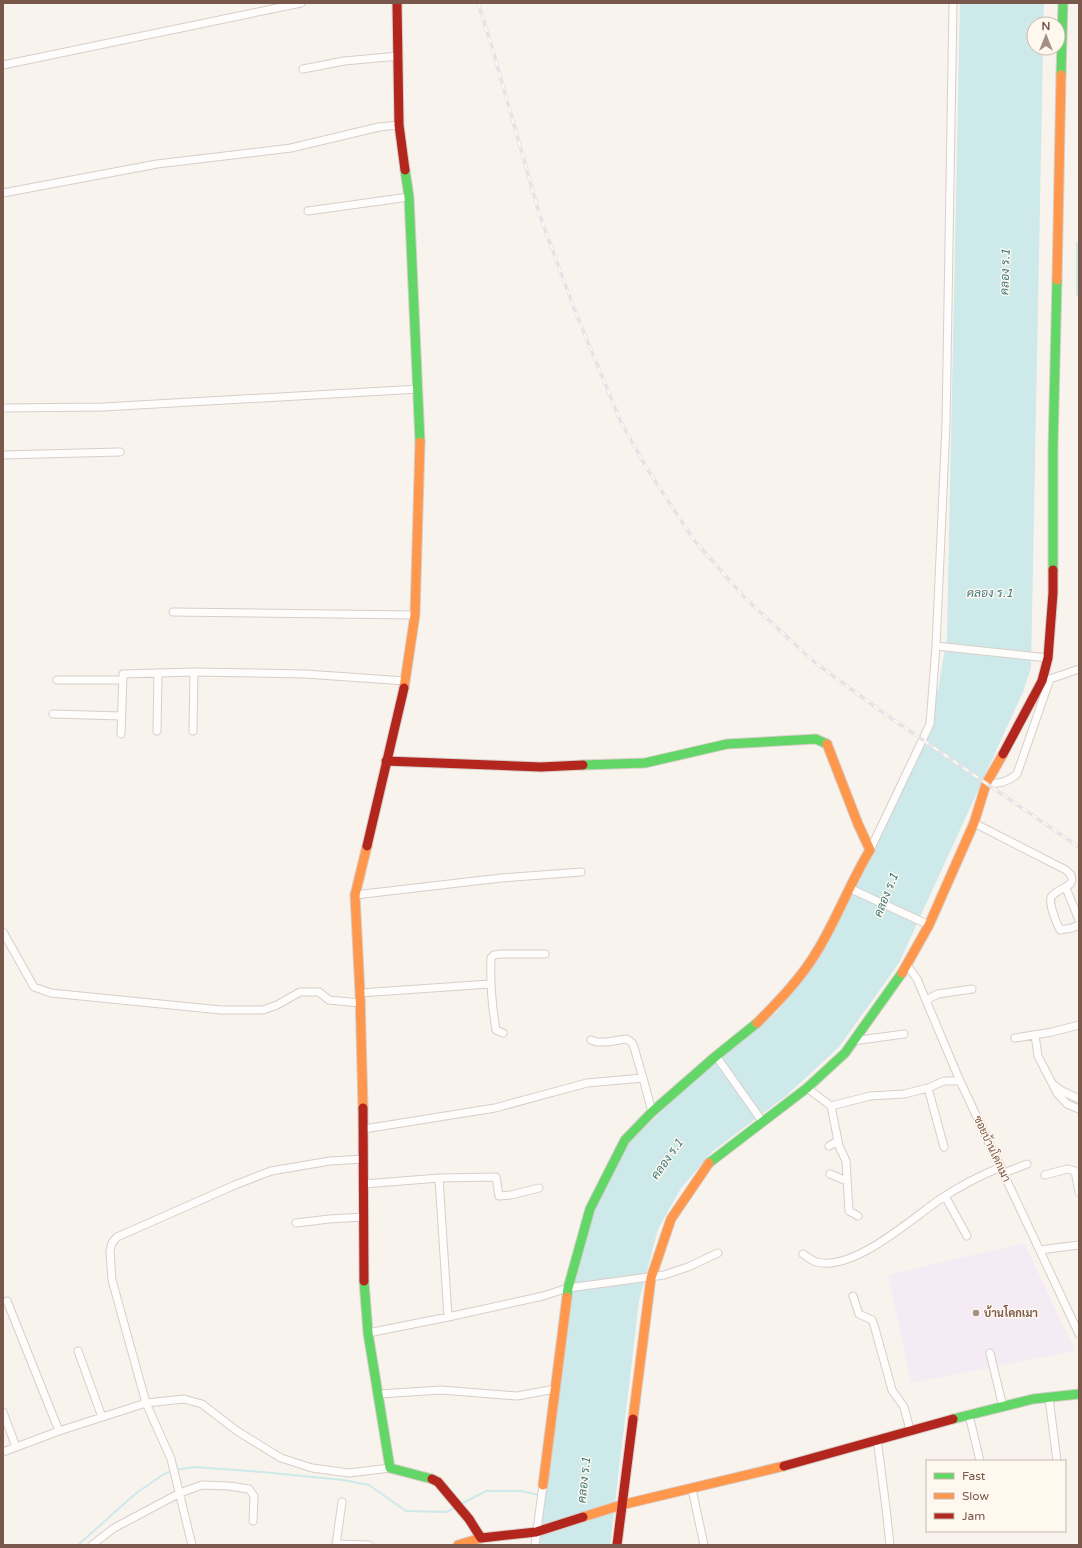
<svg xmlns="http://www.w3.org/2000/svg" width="1082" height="1548" font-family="'Varela Round',Sarabun,sans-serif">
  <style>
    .education { fill: #f4ebf4 }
    .water { fill: #cde9ea }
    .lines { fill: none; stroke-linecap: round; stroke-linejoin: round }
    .stream { stroke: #cde9ea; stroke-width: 2 }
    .street-casing { stroke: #d7ceca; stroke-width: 9 }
    .fast-casing { stroke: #d8cec9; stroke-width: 11 }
    .slow-casing { stroke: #d8cec9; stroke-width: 11 }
    .jam-casing { stroke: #d8cec9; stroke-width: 11 }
    .street { stroke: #fefdfc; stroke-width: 7 }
    .fast { stroke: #63d668; stroke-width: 9 }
    .slow { stroke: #ff974d; stroke-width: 9 }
    .jam { stroke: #b3261e; stroke-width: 9 }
    .rail-casing { stroke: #e5e3e5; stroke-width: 3.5 }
    .rail { stroke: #fff8ef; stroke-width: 2; stroke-dasharray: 6; stroke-linecap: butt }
    .poi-dot { fill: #a58e83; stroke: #fff8ef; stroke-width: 1.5 }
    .labels { text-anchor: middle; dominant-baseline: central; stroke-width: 3; stroke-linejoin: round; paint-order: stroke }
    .street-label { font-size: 11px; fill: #79574a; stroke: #fff8ef }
    .poi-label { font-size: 11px; font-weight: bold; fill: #79574a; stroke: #fff8ef; text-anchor: start }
    .water-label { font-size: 12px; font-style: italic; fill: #3c797e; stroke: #fff8ef }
  </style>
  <rect width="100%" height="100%" fill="#f8f3ed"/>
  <path class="education" d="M 1024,1243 L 1075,1351 L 911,1383 L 888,1275 Z"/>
  <path class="water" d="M 960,3 L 1044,3 L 1043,24 L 1034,24 L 1034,48 L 1043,48 L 1031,668 L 1023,692 L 899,963 L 839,1047 L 786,1096 L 713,1151 L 681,1188 L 658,1229 L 639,1301 L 610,1545 L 540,1545 L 544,1496 L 570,1295 L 594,1208 L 628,1143 L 714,1062 L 777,1012 L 826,942 L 926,727 L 938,689 L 947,637 Z
    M 1076,242 L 1079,243 L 1079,296 L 1076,295 Z"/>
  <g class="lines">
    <path class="stream" d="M 461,1504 L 486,1491 L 521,1491 L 539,1495
      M 78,1545 L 135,1494 L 164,1474 L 174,1470 L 195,1467 L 262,1472 L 343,1480 L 369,1485 L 406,1511 L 446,1512 L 456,1507"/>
    <g class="street-casing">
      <path id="street" d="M 3,65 L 301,3
        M 303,69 L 344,61 L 399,56
        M 3,193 L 157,164 L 291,148 L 379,127 L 399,125
        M 308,211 L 409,197
        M 3,408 L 103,407 L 419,389
        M 3,455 L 120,452
        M 173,612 L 415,615
        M 936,646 L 1048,658
        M 57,680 L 123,680
        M 1047,680 L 1079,669
        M 53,714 L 121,716
        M 157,731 L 158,673
        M 193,731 L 194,672
        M 121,734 L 123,674 L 194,672 L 305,674 L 406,681
        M 986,784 C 1000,783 1006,783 1017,774 L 1050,679
        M 974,823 L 1066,870 L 1071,875 L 1072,880 L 1071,883 C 1066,888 1057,890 1052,896 C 1047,901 1057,924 1060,930 L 1072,928 L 1079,925
        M 870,850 L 930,724 L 936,646 L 946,425 L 953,3
        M 849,888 L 929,925
        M 1066,888 L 1079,920
        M 355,895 L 501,878 L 581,872
        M 3,932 L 34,987 L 51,993 L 221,1010 L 263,1010 L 277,1005 L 300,992 L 319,992 L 329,1000 L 360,1003
        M 907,965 L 917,979 L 960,1081 L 1079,1334
        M 360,993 L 490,984
        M 926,1000 L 938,994 L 972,989
        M 503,1033 L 496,1030 C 492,1006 490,982 491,958 L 494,955 L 501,954 L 545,954
        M 1035,1035 L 1038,1056 L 1057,1093 L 1067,1104 L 1079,1109
        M 1015,1038 L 1052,1032 L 1079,1025
        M 591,1040 L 597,1042 L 607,1042 L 626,1039 L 630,1041 L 633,1044 L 643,1078
        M 853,1041 L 904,1034
        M 716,1056 L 762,1121
        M 1054,1085 L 1060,1090 L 1079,1099
        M 807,1088 L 831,1106 L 870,1096 L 904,1094 L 928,1088 L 944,1081 L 960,1081
        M 928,1088 L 944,1147
        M 831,1106 L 839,1146 L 846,1161 L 849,1211 L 858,1216
        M 364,1129 L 495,1108 L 587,1083 L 643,1078 L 652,1112
        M 829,1146 L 838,1141
        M 1004,1173 L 1027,1164
        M 830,1174 L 847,1181
        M 1045,1175 L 1067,1169 L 1075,1171 L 1079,1192
        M 439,1178 L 448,1317
        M 364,1184 L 439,1178 L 496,1177 L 499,1196 L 511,1195 L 539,1188
        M 945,1196 L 967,1236
        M 296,1223 L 329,1219 L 363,1217
        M 1040,1250 L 1079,1245
        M 803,1254 C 806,1256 811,1260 816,1262 C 853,1272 910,1220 939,1200 C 958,1187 979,1176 1001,1167
        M 853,1296 L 859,1314 L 872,1320 L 874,1325 L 892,1390 L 904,1407 L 910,1430
        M 7,1301 L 59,1431
        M 368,1333 L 448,1317 L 543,1296 L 568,1288 L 664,1275 L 688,1267 L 718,1253
        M 78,1351 L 102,1417
        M 990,1353 L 1003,1407
        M 379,1394 L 441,1390 L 517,1396 L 555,1389
        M 1049,1398 L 1057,1461
        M 3,1412 L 16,1447
        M 969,1415 L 980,1461
        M 877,1439 L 886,1508 L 890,1545
        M 3,1452 L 59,1431 L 146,1403 L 184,1399 L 202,1404 L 237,1431 L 281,1458 L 312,1468 L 349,1473 L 390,1468
        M 692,1489 L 704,1545
        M 336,1544 L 369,1545
        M 92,1545 L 114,1528 L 180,1493 L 202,1485 L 229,1486 L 249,1489 L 254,1496 L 253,1521
        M 192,1545 L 171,1459 L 146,1403 L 112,1280 L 110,1251 L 112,1243 L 117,1237 L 235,1185 L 271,1171 L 330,1161 L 364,1159
        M 336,1545 L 342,1502
        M 535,1545 L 543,1485"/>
    </g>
    <g class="fast-casing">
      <path id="fast" d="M 1061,75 L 1063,3
        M 405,170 L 409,197 L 420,442
        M 1053,570 L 1053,448 L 1057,280
        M 583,765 L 645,763 L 727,744 L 816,739 L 827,744
        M 709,1163 L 807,1088 L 845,1053 L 902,973
        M 364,1281 L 368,1333 L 390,1468 L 432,1479
        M 567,1297 L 568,1288 L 590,1209 L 625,1140 L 652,1112 L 716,1056 L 757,1023
        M 953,1419 L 1033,1399 L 1079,1394"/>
    </g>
    <g class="slow-casing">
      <path id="slow" d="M 1057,280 L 1061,75
        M 404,688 L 415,615 L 420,442
        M 902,973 L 929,925 L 974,823 L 986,784 L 1003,754
        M 757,1023 C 780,1000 803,976 819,948 C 838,916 851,881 870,850 L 858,824 L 827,744
        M 363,1108 L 360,993 L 355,895 L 367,846
        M 633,1419 L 651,1278 L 671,1219 L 709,1163
        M 543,1485 L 567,1297
        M 583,1517 L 621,1505 L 784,1466
        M 458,1545 L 481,1538"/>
    </g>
    <g class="jam-casing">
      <path id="jam" d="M 397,3 L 399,125 L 405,170
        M 1003,754 L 1042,681 L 1048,658 L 1053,593 L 1053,570
        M 386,761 L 541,767 L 583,765
        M 367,846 L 404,688
        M 363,1108 L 364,1281
        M 784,1466 L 953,1419
        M 432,1479 L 438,1482 L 469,1519 L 481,1538 L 536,1532 L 583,1517
        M 617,1545 L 633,1419"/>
    </g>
    <use href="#street" class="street"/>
    <use href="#fast" class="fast"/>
    <use href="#slow" class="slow"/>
    <use href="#jam" class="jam"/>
    <g class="rail-casing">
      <path id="rail" d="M 478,3 L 492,47 L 539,213 L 575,311 L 621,422 L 646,467 L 694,540 L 745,598 L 813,661 L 885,714 L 1079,847"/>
    </g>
    <use href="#rail" class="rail"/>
  </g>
  <circle class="poi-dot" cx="976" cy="1313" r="4"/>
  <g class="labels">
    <g class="street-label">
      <text transform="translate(992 1149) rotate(65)">ซอยบ้านโคกเมา</text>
    </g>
    <g class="poi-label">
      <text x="984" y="1313">บ้านโคกเมา</text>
    </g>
    <g class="water-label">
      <text transform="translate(1005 272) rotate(-88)">คลอง ร.1</text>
      <text x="990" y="593">คลอง ร.1</text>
      <text transform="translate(886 895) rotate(-68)">คลอง ร.1</text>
      <text transform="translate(667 1159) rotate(-55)">คลอง ร.1</text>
      <text transform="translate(584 1480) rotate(-84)">คลอง ร.1</text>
    </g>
  </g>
  <rect width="1082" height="1548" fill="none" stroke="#79574a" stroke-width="8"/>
  <rect x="926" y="1460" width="140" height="72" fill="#fff8ef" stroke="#c9b8ad"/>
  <rect x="934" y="1473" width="20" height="6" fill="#63d668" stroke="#c9b8ad"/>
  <text x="962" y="1480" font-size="12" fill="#79574a">Fast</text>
  <rect x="934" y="1493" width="20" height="6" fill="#ff974d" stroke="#c9b8ad"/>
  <text x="962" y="1500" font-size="12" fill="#79574a">Slow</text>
  <rect x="934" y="1513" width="20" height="6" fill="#b3261e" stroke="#c9b8ad"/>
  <text x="962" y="1520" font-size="12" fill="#79574a">Jam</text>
  <g transform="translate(1046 36)"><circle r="19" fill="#fff8ef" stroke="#c9b8ad"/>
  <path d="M0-3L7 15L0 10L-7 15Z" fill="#a58e83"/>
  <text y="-6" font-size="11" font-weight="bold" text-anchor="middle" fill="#79574a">N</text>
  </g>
</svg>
